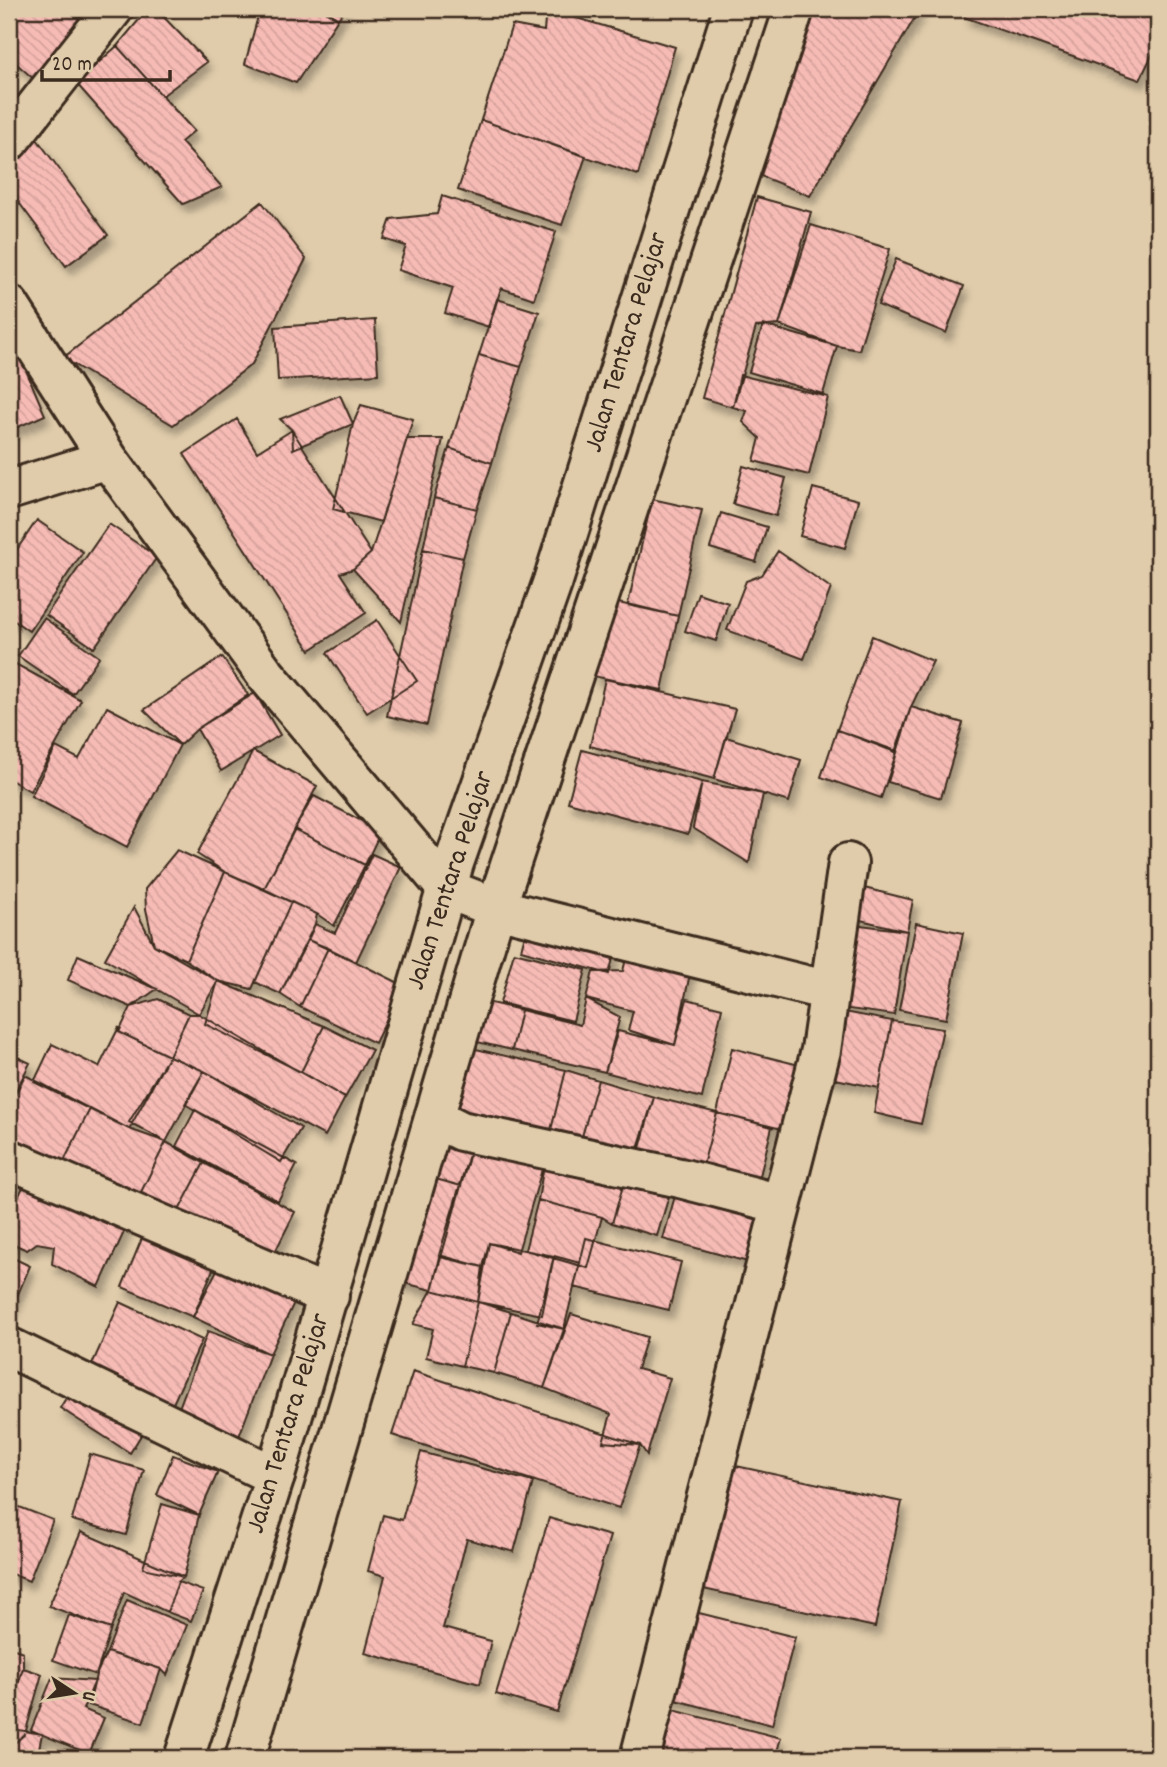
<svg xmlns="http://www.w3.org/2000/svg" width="1167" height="1767" font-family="Dekko,sans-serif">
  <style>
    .building { fill: url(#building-back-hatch); stroke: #3b2a1e; stroke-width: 2; filter: url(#shadow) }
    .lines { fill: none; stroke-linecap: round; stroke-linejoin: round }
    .minor-casing { stroke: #3b2a1e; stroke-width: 44 }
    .secondary-casing { stroke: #3b2a1e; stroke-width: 44 }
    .minor { stroke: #e0ccab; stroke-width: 38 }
    .secondary { stroke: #e0ccab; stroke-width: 38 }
    .labels { text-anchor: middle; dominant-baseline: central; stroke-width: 5; stroke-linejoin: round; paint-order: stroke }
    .street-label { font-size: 28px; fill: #3b2a1e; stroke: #e0ccab }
  </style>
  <defs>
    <pattern id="building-back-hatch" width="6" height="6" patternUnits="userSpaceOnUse" patternTransform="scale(1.75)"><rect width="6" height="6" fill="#f7bbb5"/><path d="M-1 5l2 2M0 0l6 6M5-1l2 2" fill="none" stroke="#d5a19b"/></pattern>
    <filter id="shadow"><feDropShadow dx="4.5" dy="8" stdDeviation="3.5" flood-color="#0004"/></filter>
  </defs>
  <rect width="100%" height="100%" fill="#e0ccab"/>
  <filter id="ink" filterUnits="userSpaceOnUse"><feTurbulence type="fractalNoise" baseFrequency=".0143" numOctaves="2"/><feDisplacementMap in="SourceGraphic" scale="14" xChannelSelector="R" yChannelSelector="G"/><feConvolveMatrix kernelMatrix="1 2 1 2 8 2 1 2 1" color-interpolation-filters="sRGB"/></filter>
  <g filter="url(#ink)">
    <path class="building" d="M 11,9 L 68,9 L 91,30 L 36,81 L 9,57 Z
      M 71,9 L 107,9 L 91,30 Z
      M 148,9 L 156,9 L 207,62 L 162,96 L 117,46 Z
      M 260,9 L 322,9 L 338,19 L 296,83 L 245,64 Z
      M 325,9 L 345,9 L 338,19 Z
      M 546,9 L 675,47 L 638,175 L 481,120 L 512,25 L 544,31 Z
      M 812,9 L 920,9 L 810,196 L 758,175 Z
      M 969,9 L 1135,9 L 1158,18 L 1158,42 L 1140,80 L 964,17 Z
      M 117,46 L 194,131 L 181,142 L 222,187 L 183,204 L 76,83 Z
      M 481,120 L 586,156 L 562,225 L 458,190 Z
      M 37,139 L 108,235 L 66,266 L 9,189 L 9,160 Z
      M 442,196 L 556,232 L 534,299 L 501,288 L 489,327 L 445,313 L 453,288 L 398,270 L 406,246 L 384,239 L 391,219 L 437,214 Z
      M 757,197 L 811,212 L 779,325 L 756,327 L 733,407 L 702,398 Z
      M 262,202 L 306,259 L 252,364 L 173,425 L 63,358 Z
      M 811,225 L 890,249 L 859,350 L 837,346 L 779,325 Z
      M 896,259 L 964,286 L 946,333 L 878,305 Z
      M 497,299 L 539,312 L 521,367 L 479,355 Z
      M 375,320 L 378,374 L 278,380 L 275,327 Z
      M 763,325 L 837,346 L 823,394 L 749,372 Z
      M 14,342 L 45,415 L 9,431 L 9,344 Z
      M 479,355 L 521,367 L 492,463 L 449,448 Z
      M 740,375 L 828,397 L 809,475 L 754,461 L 760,438 L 743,422 L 747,411 L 733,407 Z
      M 340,395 L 353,424 L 293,449 L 292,430 L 280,419 Z
      M 361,405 L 413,419 L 381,522 L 333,509 L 353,424 Z
      M 237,419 L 257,452 L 292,430 L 371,553 L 353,569 L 340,573 L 366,613 L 310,650 L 184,454 Z
      M 407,439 L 443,439 L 401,622 L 353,569 L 371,553 Z
      M 449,448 L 492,463 L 477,509 L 434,498 Z
      M 743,466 L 786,478 L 776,516 L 733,504 Z
      M 813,488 L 858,500 L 845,548 L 800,536 Z
      M 434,498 L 477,509 L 463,558 L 423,549 Z
      M 652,499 L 702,510 L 678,616 L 628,604 Z
      M 721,513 L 767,527 L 756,562 L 710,548 Z
      M 37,520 L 83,552 L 29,631 L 9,617 L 9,561 Z
      M 109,524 L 157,557 L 94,648 L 46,615 Z
      M 423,549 L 463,558 L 427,725 L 387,716 Z
      M 778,551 L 831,588 L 804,659 L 727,630 L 746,581 L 762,575 Z
      M 698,593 L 728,603 L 716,641 L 685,631 Z
      M 609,601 L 678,616 L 662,690 L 593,676 Z
      M 44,618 L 99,657 L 73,694 L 18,656 Z
      M 377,620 L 417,681 L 367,713 L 327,653 Z
      M 872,636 L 933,661 L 911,707 L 895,752 L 837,730 Z
      M 222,657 L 248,695 L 197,729 L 180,745 L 144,710 Z
      M 12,662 L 81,700 L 30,791 L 9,779 L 9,668 Z
      M 605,679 L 735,709 L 714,779 L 590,746 Z
      M 255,693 L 280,735 L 221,771 L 197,729 Z
      M 107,707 L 180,745 L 127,847 L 31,796 L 56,747 L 79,759 Z
      M 911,707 L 963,723 L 941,798 L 888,782 Z
      M 837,730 L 897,751 L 881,798 L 821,777 Z
      M 726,737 L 801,760 L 789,802 L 714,779 Z
      M 582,750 L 702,782 L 688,834 L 568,802 Z
      M 253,751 L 317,786 L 264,889 L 225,872 L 197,854 Z
      M 702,782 L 763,794 L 749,863 L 693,828 Z
      M 314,796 L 381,831 L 365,865 L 294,829 Z
      M 294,829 L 365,865 L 334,926 L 317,914 L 264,889 Z
      M 177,850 L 225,872 L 186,960 L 154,945 L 146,909 L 145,889 Z
      M 372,854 L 401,867 L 356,962 L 308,940 L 315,924 L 335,933 Z
      M 225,872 L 291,902 L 252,989 L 218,981 L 186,960 Z
      M 860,887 L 913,900 L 907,931 L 852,918 Z
      M 291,902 L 317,914 L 315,924 L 280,994 L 255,982 Z
      M 134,907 L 154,945 L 218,981 L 199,1014 L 105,959 Z
      M 528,923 L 616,947 L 609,974 L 521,950 Z
      M 916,923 L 963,933 L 946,1019 L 899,1010 Z
      M 853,924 L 907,931 L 894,1015 L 841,1008 Z
      M 308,940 L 328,948 L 300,1007 L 280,994 Z
      M 629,947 L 692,964 L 675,1045 L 628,1030 L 633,1011 L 586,999 L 593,972 L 623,971 Z
      M 328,948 L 403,985 L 375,1043 L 300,1007 Z
      M 514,952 L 586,970 L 573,1021 L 500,1003 Z
      M 78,955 L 157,989 L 131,1007 L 68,980 Z
      M 218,981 L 324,1026 L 301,1072 L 205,1024 Z
      M 158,999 L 189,1014 L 169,1056 L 119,1032 L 131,1007 Z
      M 586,999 L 620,1017 L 605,1072 L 512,1050 L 521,1010 L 580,1025 Z
      M 687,999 L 722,1008 L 702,1098 L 605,1072 L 618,1031 L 675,1045 Z
      M 482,1001 L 521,1010 L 512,1050 L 473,1041 Z
      M 834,1010 L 892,1021 L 879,1088 L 821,1076 Z
      M 189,1014 L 199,1014 L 345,1098 L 325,1136 L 204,1071 L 169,1056 Z
      M 892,1021 L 943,1029 L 921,1124 L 874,1113 Z
      M 324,1026 L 372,1050 L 345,1098 L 301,1072 Z
      M 119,1027 L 119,1032 L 169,1056 L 129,1129 L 34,1082 L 52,1044 L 99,1067 Z
      M 732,1048 L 803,1066 L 786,1130 L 717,1113 Z
      M 476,1049 L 566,1070 L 548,1142 L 444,1124 Z
      M 9,1053 L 30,1063 L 9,1104 Z
      M 169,1056 L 204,1071 L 166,1142 L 129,1122 Z
      M 566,1070 L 598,1080 L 579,1147 L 548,1142 Z
      M 204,1071 L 301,1128 L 281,1162 L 185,1104 Z
      M 25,1075 L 90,1109 L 63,1163 L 9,1135 L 9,1107 Z
      M 598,1080 L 654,1097 L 633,1164 L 579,1147 Z
      M 654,1097 L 717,1113 L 700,1176 L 637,1159 Z
      M 90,1109 L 129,1129 L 166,1142 L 137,1200 L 63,1163 Z
      M 195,1110 L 297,1165 L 278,1201 L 176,1146 Z
      M 717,1113 L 772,1127 L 756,1192 L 700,1176 Z
      M 434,1127 L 474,1138 L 461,1186 L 421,1175 Z
      M 474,1138 L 545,1159 L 518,1252 L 489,1243 L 483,1267 L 439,1255 Z
      M 166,1142 L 204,1163 L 175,1218 L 137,1200 Z
      M 545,1159 L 626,1176 L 612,1223 L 602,1217 L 538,1200 Z
      M 204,1163 L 295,1212 L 268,1266 L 175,1218 Z
      M 9,1167 L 24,1173 L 9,1213 Z
      M 29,1174 L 129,1221 L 99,1287 L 52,1264 L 54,1246 L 37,1243 L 27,1250 L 9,1242 L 9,1217 Z
      M 421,1175 L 461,1186 L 432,1290 L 392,1280 Z
      M 626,1176 L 671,1189 L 657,1236 L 612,1223 Z
      M 680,1178 L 775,1205 L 759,1265 L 663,1239 Z
      M 538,1200 L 602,1217 L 588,1268 L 525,1250 Z
      M 147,1226 L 219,1255 L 193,1317 L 122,1287 Z
      M 586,1238 L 681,1262 L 669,1310 L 574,1287 Z
      M 489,1243 L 554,1256 L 542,1315 L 478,1302 Z
      M 225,1254 L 299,1292 L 270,1354 L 193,1317 Z
      M 9,1256 L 30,1266 L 9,1315 Z
      M 554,1256 L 580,1263 L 564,1329 L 537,1323 Z
      M 440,1257 L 483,1267 L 478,1302 L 432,1290 Z
      M 432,1290 L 478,1302 L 462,1366 L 426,1357 L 433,1329 L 413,1324 Z
      M 120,1302 L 202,1340 L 171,1408 L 89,1371 Z
      M 478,1302 L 511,1312 L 494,1373 L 462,1366 Z
      M 511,1312 L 564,1329 L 544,1388 L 494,1373 Z
      M 571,1314 L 647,1337 L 637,1369 L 670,1378 L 647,1455 L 640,1445 L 603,1442 L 611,1414 L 544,1388 Z
      M 208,1331 L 270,1354 L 238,1439 L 176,1416 Z
      M 413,1371 L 640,1445 L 619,1508 L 392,1435 Z
      M 76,1382 L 146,1427 L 130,1453 L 60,1408 Z
      M 421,1452 L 533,1482 L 514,1552 L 467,1539 L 443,1628 L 491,1641 L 480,1684 L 365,1653 L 385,1576 L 368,1571 L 383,1515 L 402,1520 Z
      M 90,1454 L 144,1470 L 126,1535 L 72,1520 Z
      M 173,1455 L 218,1472 L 199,1515 L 157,1495 Z
      M 727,1464 L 902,1502 L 875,1627 L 699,1588 Z
      M 9,1503 L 53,1520 L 29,1581 L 9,1573 Z
      M 162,1504 L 199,1515 L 184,1577 L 143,1568 Z
      M 549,1518 L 610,1536 L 557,1712 L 496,1694 Z
      M 81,1532 L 184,1577 L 178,1582 L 167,1612 L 124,1592 L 111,1629 L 49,1606 Z
      M 178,1582 L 203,1591 L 191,1621 L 167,1612 Z
      M 127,1600 L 187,1625 L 167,1675 L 161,1669 L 107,1652 Z
      M 683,1609 L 795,1637 L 772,1725 L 660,1696 Z
      M 69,1615 L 111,1629 L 96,1675 L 53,1660 Z
      M 9,1647 L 23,1652 L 23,1668 L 9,1704 Z
      M 107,1652 L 161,1669 L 143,1723 L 89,1705 L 96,1675 Z
      M 23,1668 L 42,1674 L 25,1734 L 16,1742 L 9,1740 L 9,1716 Z
      M 52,1678 L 95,1681 L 83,1709 L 104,1718 L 89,1754 L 31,1730 Z
      M 658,1706 L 781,1738 L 775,1758 L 644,1758 Z
      M 13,1729 L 42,1734 L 37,1758 L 9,1758 Z
      M 44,1749 L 80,1758 L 40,1758 Z"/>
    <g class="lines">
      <g class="minor-casing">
        <path id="minor" d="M 9,141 L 113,9
          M 9,305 L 108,459 L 266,675 L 447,889 L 496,908 L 829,991
          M 9,490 L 108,459
          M 435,1118 L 461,1131 L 680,1178 L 781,1204
          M 9,1159 L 329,1296
          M 9,1347 L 275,1476
          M 245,1758 L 496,908 L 794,9
          M 640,1758 L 821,1050 L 848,863"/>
      </g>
      <g class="secondary-casing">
        <path id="secondary" d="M 184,1758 L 275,1476 L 454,863 L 553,581 L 733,9"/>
      </g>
      <use href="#minor" class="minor"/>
      <use href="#secondary" class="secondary"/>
    </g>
  </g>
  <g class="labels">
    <g class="street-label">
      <text transform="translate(628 343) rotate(-73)">Jalan Tentara Pelajar</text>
      <text transform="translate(452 881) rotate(-72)">Jalan Tentara Pelajar</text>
      <text transform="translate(290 1424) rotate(-73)">Jalan Tentara Pelajar</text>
    </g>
  </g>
  <rect width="1167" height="1767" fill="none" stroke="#e0ccab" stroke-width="35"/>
  <rect x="18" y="18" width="1132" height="1732" fill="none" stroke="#3b2a1e" stroke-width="2.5" filter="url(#ink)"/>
  <g transform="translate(74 1693) rotate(102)" stroke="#e0ccab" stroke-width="5" paint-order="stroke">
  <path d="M0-5L12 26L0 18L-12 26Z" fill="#3b2a1e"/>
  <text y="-10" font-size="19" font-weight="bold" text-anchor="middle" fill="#3b2a1e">U</text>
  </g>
  <path d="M42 70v10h128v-10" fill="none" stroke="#3b2a1e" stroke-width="3.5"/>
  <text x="52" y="70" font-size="21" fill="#3b2a1e" stroke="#e0ccab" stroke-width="5" paint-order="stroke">20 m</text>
</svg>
